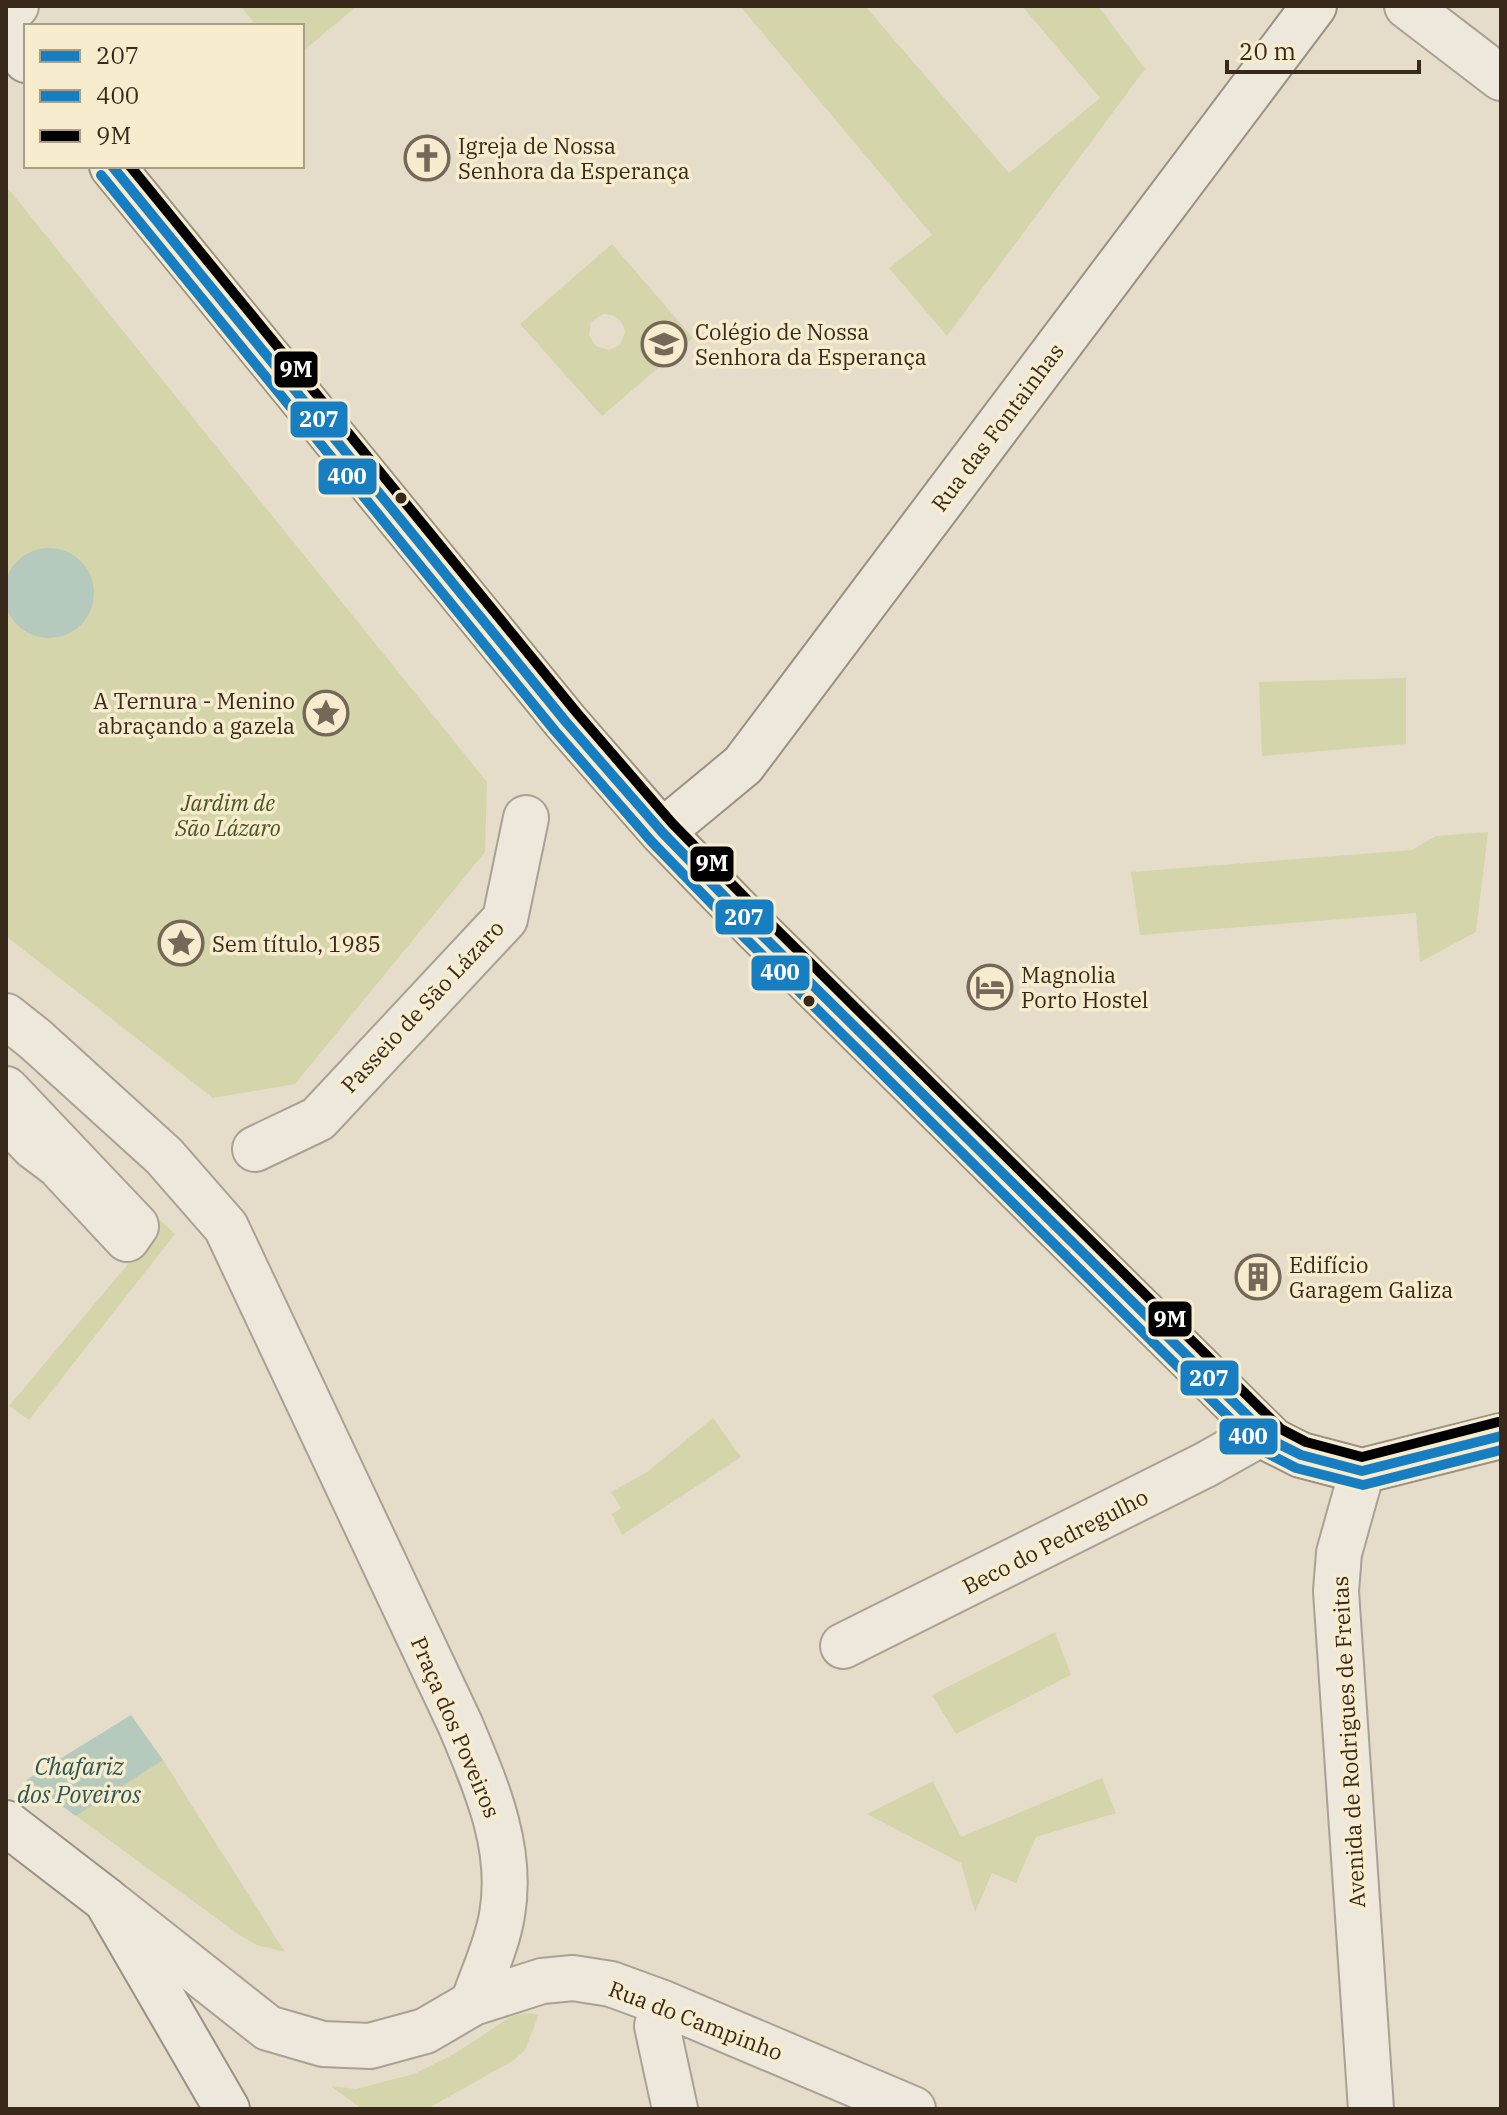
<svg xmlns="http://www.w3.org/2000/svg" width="1507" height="2115" font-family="'IBM Plex Serif',serif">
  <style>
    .green { fill: #d4d5ab; fill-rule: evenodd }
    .water { fill: #b6c9bd }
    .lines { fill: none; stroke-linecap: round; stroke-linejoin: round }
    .street-casing { stroke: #a9a193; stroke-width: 48 }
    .secondary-casing { stroke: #999183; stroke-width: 48 }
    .street { stroke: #ede7dc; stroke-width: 44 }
    .secondary { stroke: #ede7dc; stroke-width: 44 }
    .bus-1-casing { stroke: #f7ecce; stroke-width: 16 }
    .bus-2-casing { stroke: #f7ecce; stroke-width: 16 }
    .bus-3-casing { stroke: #f7ecce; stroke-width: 16 }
    .bus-1 { stroke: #187ec2; stroke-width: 10 }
    .bus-2 { stroke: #187ec2; stroke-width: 10 }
    .bus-3 { stroke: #000; stroke-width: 10 }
    .bus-dot { fill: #38291b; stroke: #f7ecce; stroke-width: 3 }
    .labels { text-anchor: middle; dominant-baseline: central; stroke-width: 7; stroke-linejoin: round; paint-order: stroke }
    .poi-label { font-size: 22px; fill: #38291b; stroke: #f7ecce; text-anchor: start }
    .street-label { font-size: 22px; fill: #38291b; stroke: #f7ecce }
    .park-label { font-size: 22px; font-style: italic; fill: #485521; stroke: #f7ecce }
    .water-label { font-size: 24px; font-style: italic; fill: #2a5856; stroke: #f7ecce }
    .line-badge { stroke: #f7ecce; stroke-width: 3 }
    .badge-label { font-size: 22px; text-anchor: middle; font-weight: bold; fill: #fff }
  </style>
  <rect width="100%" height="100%" fill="#e5ddc9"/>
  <path class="green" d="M 240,6 C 255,6 285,11 297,6 L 357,6 L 302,52 L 302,26 L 257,26 Z
    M 740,6 L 865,6 L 1009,173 L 1100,98 L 1022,6 L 1098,6 L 1145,69 L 947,336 L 889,268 L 932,235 Z
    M 6,186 L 487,782 L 485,852 L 295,1084 L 213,1098 L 6,936 Z
    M 612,244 L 693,338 L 602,416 L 520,324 ZM 603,314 C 615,314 623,320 625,332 L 620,345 L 609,350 L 596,346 L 589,335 L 591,322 Z
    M 1406,678 L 1406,744 L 1262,756 L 1259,682 Z
    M 1488,832 L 1476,932 L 1420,962 L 1416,913 L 1140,935 L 1131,872 L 1412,850 L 1436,836 Z
    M 151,1212 L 175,1234 L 29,1420 L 9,1406 L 138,1252 Z
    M 713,1418 L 741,1457 L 622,1535 L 612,1514 L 621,1508 L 611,1492 L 647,1472 Z
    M 1055,1632 L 1071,1675 L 956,1734 L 932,1695 Z
    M 163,1760 L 285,1952 L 257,1945 L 241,1936 L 76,1816 Z
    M 1102,1778 L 1116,1813 L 1036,1837 L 1016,1883 L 992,1873 L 975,1912 L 961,1863 L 867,1814 L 933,1781 L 961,1837 Z
    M 527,2013 L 539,2014 L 525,2050 L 514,2060 L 427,2109 L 362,2109 L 331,2086 L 356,2089 L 414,2074 L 454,2054 L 512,2016 Z"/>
  <path class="water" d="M4 593a45 45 0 1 1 90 0a45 45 0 1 1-90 0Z
    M 131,1715 L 163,1760 L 76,1816 L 26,1780 Z"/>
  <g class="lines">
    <g class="street-casing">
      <path id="street" d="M 1407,6 L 1501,78
        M 6,15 L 16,6
        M 6,1016 L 35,1039 L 164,1156 L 226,1227 L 460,1724 C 485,1784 514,1847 502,1915 C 497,1945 483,1974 473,2003
        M 6,1089 L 136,1226 L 127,1239 L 58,1165 L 34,1147 L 6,1118
        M 255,1149 L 318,1119 L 505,919 L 526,818
        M 1362,1471 L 1339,1553 L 1336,1591 L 1371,2109
        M 843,1646 L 1205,1465 L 1264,1432
        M 106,1900 L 268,2028 L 323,2044 L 370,2046 L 425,2031 L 473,2003 L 542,1981 L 573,1978 L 611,1984 L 663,2003 L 913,2109
        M 663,2003 L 657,2026 L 675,2109"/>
    </g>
    <g class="secondary-casing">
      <path id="secondary" d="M 6,36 L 26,60
        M 112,166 L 566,722 L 662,832 L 755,928 L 1273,1441 L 1301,1455 L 1362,1471 L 1501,1436
        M 662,832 L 743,765 L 1314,6
        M 6,1823 L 106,1900 L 227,2109"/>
    </g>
    <use href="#street" class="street"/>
    <use href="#secondary" class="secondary"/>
    <g class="bus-1-casing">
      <path id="bus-1" d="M 112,166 L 566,722 L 662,832 L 755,928 L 1273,1441 L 1301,1455 L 1362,1471 L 1501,1436"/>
    </g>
    <g class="bus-2-casing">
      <path id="bus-2" d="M 101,175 L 555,731 L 651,841 L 745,938 L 1263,1451 L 1296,1468 L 1363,1485 L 1501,1450"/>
    </g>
    <g class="bus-3-casing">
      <path id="bus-3" d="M 130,166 L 577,713 L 672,823 L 765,918 L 1281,1429 L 1306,1442 L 1362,1457 L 1498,1422"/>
    </g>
    <use href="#bus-1" class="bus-1"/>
    <use href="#bus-2" class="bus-2"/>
    <use href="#bus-3" class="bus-3"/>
  </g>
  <defs>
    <g id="church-ring" transform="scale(2.3)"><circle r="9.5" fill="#f7ecce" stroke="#756858" stroke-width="1.5"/><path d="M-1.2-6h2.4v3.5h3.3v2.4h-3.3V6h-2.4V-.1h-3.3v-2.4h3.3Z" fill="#756858"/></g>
    <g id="school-ring" transform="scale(2.3)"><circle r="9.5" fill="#f7ecce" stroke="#756858" stroke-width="1.5"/><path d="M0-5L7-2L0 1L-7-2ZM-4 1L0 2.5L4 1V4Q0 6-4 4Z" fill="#756858"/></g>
    <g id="sight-ring" transform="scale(2.3)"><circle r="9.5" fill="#f7ecce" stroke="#756858" stroke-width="1.5"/><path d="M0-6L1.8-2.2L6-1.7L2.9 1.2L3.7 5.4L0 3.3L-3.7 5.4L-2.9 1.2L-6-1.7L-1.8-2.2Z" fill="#756858"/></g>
    <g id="hotel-ring" transform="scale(2.3)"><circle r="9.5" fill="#f7ecce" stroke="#756858" stroke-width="1.5"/><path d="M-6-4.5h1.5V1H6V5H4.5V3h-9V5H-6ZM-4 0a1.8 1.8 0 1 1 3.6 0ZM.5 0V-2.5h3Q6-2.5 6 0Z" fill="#756858"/></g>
    <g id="building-ring" transform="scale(2.3)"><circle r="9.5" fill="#f7ecce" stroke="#756858" stroke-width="1.5"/><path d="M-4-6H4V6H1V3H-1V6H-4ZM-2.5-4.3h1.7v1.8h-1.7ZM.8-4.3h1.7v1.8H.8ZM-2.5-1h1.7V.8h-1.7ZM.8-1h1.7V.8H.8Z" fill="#756858"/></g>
  </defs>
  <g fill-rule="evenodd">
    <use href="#church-ring" x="427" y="158"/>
    <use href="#school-ring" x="664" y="344"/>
    <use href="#sight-ring" x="326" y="713"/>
    <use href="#sight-ring" x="181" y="943"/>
    <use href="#hotel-ring" x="990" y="987"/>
    <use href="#building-ring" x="1258" y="1277"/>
  </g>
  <g class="bus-dot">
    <circle cx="401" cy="498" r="7"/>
    <circle cx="809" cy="1001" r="7"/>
  </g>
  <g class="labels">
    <g class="poi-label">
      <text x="458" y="145">Igreja de Nossa<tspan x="458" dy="25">Senhora da Esperança</tspan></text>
      <text x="695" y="331">Colégio de Nossa<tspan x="695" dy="25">Senhora da Esperança</tspan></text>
      <text x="295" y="700" text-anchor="end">A Ternura - Menino<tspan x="295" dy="25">abraçando a gazela</tspan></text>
      <text x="212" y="943">Sem título, 1985</text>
      <text x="1021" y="974">Magnolia<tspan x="1021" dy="25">Porto Hostel</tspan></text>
      <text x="1289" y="1264">Edifício<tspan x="1289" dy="25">Garagem Galiza</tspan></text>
    </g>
    <g class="street-label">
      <text transform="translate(997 427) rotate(-53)">Rua das Fontainhas</text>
      <text transform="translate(422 1006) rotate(-47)">Passeio de São Lázaro</text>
      <text transform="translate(1055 1541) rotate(-27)">Beco do Pedregulho</text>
      <text transform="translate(456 1727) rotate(67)">Praça dos Poveiros</text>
      <text transform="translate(1348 1742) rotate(-93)">Avenida de Rodrigues de Freitas</text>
      <text transform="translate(696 2020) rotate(21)">Rua do Campinho</text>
    </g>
    <g class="park-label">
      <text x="228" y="802">Jardim de<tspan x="228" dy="25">São Lázaro</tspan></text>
    </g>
    <g class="water-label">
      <text x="79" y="1766">Chafariz<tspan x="79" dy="28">dos Poveiros</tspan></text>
    </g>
  </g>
  <g class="line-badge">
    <rect x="273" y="350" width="46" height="39" rx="8" fill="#000"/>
    <rect x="289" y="400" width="60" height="39" rx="8" fill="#187ec2"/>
    <rect x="317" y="457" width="61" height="39" rx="8" fill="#187ec2"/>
    <rect x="689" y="845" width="46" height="38" rx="8" fill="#000"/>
    <rect x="714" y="898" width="61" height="38" rx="8" fill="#187ec2"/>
    <rect x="750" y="954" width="61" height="38" rx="8" fill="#187ec2"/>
    <rect x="1147" y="1300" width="46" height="38" rx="8" fill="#000"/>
    <rect x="1179" y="1359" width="61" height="38" rx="8" fill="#187ec2"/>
    <rect x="1218" y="1417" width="61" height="39" rx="8" fill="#187ec2"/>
  </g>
  <g class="badge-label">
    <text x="296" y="377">9M</text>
    <text x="319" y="427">207</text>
    <text x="347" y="484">400</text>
    <text x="712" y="871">9M</text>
    <text x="744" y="925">207</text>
    <text x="780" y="980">400</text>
    <text x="1170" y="1327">9M</text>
    <text x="1209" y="1386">207</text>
    <text x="1248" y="1444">400</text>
  </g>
  <rect width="1507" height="2115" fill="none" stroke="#38291b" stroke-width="16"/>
  <rect x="24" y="24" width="280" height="144" fill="#f7ecce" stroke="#ab9e86" stroke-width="2"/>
  <rect x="40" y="50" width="40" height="12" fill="#187ec2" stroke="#ab9e86" stroke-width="2"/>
  <text x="96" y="64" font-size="24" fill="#38291b">207</text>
  <rect x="40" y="90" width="40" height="12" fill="#187ec2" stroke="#ab9e86" stroke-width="2"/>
  <text x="96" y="104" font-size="24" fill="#38291b">400</text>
  <rect x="40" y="130" width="40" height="12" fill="#000000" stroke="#ab9e86" stroke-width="2"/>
  <text x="96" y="144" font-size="24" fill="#38291b">9M</text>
  <path d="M1227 60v12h192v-12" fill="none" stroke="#38291b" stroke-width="4"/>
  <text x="1239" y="60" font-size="24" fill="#38291b" stroke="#f7ecce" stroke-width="6" paint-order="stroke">20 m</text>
</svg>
